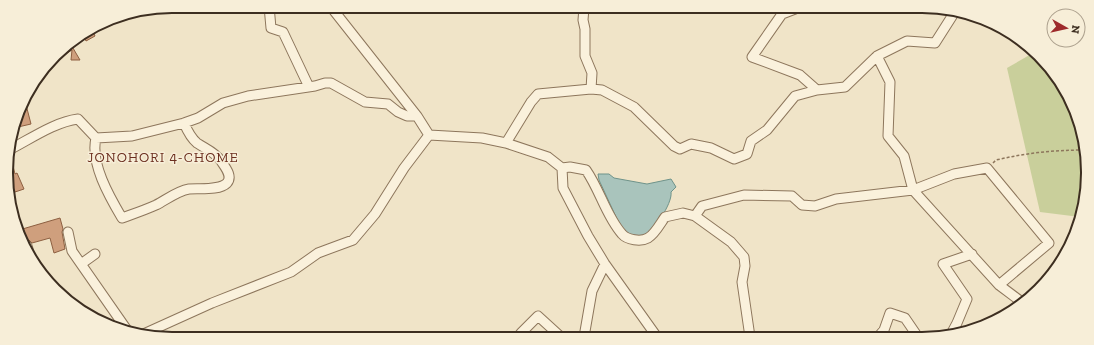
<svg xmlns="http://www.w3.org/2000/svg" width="1094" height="345" font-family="'Zilla Slab',serif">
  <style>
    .green { fill: #c9cf9b }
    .water { fill: #a9c4bc; stroke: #6f938a }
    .building { fill: #cf9f7d; stroke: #8d5f41 }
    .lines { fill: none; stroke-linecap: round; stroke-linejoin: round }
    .minor-casing { stroke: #8d765c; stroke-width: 11 }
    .path { stroke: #8d765c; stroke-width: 1.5; stroke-dasharray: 3 2; stroke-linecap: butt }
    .minor { stroke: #faf1dc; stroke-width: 9 }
    .labels { text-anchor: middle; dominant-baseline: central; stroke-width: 3; stroke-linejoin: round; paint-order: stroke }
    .neighbourhood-label { font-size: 14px; letter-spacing: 1px; fill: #6b2e1e; stroke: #f7eed8 }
    .rim { fill: none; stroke: #3d2e20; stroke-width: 2 }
  </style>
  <rect width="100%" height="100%" fill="#f0e4c8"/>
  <path class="green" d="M 1033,53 L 1060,80 L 1085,140 L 1085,205 L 1080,217 L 1040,212 L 1007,68 Z"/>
  <path class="water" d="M 598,174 L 609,174 L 614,178 L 647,184 L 671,179 L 676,187 L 671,192 C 673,203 652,235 641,237 C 636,238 629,234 623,232 L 599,180 Z"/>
  <path class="building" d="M 92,29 L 95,36 L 86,41 L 83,35 Z
    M 70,43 L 80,60 L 71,60 L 72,50 L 52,62 L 63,47 Z
    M 24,97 L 31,124 L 18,127 L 16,121 Z
    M 8,158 L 11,158 L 15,174 L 17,173 L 24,189 L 15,192 L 9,179 Z
    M 60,218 L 63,229 L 62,232 L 65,249 L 54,253 L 50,238 L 32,243 L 29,240 L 24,241 L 19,230 Z"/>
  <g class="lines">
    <g class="minor-casing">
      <path id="minor" d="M 269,6 L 271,28 L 283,32 L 309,87
        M 331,7 L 417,116 L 429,135 L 482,138 L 506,143 L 548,157 L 562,168 L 563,188 L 588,236 L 605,264 L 657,337
        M 584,8 L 583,20 L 585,29 L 585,56 L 592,73 L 591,89
        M 795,9 L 782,14 L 752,57 L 800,75 L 817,90
        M 877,56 L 890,82 L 888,136 L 904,156 L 913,190 L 999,285 L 1023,303
        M 96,138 C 90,163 109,196 122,218 C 133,214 145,210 156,205 C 166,200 177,191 189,189 C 199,188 219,191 227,183 C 233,176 225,167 221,161 C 215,152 206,149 197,143 C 191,138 187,130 184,123
        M 506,143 L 531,102 L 538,94 L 591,89 L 602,90 L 634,107 L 674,146 L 680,149 L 691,144 L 711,148 L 734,159 L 747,154 L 751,141 L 767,130 L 795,96 L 817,90 L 845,87 L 877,56 L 907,41 L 935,43 L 956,10
        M 7,151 C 29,140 54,122 78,119 L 96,138 L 132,136 L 184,123 L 198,118 L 223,103 L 248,96 L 315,86 L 325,83 L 331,83 L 365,102 L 388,104 L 398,112 L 407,116 L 417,116
        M 562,168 L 570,167 L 586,170 C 600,190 606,216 622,234 C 627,240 641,242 648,238 C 655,234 660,224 665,217 L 683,213 L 695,216 L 731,242 L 744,257 L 745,266 L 742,282 L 750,337
        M 695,216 L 702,206 L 744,195 L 792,196 L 802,205 L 815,206 L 836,199 L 913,190 L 954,174 L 987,168 L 1049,243 L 999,285
        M 68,232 L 72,251 L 127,330
        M 27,246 L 28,249
        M 81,264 L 95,254
        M 139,336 L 212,303 L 291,272 L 318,253 L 353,240 L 375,214 L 404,168 L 429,135
        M 950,336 L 957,323 L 967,299 L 943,264 L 972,254
        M 524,337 L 521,333 L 538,316 L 561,337
        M 584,337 L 592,291 L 605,264
        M 878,337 L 884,330 L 890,313 L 905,318 L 918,337"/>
    </g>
    <path class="path" d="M 993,163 L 996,160 C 1026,153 1054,150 1085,150"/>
    <use href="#minor" class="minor"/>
  </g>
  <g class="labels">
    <g class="neighbourhood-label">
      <text x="163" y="157">JONOHORI 4-CHOME</text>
    </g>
  </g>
  <path d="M0 0H1094V345H0ZM172 13H922A159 159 0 0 1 1081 172V173A159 159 0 0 1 922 332H172A159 159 0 0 1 13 173V172A159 159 0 0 1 172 13Z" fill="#f7eed8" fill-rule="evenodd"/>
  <path class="rim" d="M172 13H922A159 159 0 0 1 1081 172V173A159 159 0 0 1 922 332H172A159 159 0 0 1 13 173V172A159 159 0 0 1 172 13Z"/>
  <g transform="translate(1066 28) rotate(98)"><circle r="19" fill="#f7eed8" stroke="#ada18e"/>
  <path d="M0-3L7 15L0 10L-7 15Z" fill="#9e2a2b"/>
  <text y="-6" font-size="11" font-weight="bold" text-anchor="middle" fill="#3d2e20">N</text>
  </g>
</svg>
